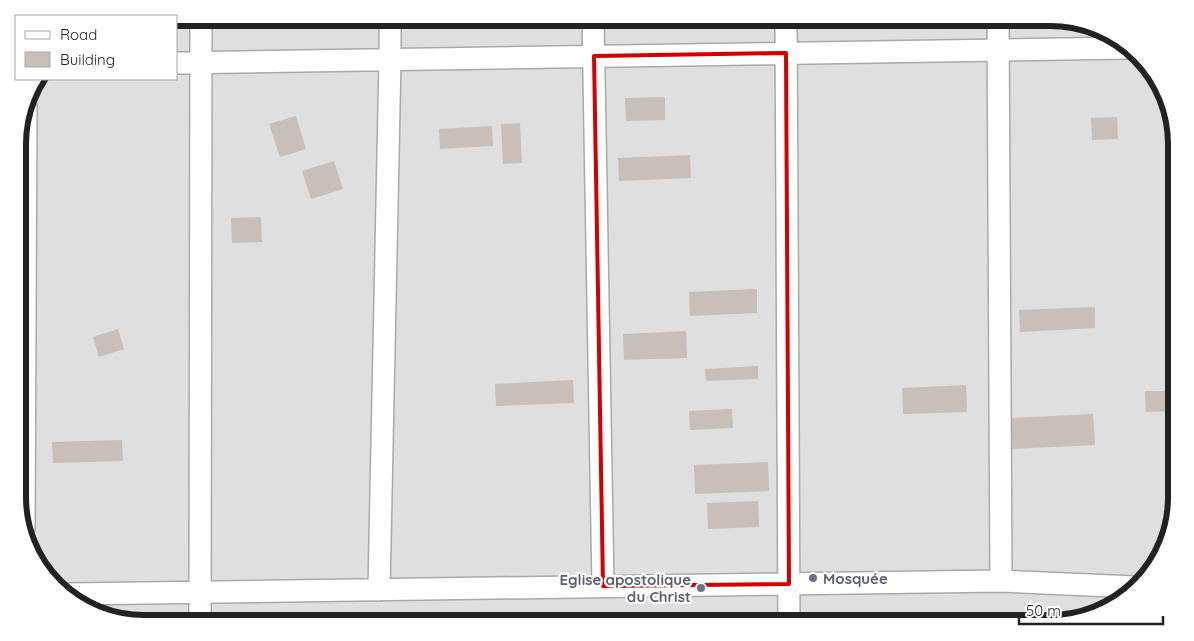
<svg xmlns="http://www.w3.org/2000/svg" width="1194" height="641" font-family="Quicksand,sans-serif">
  <style>
    .residential { fill: #e0dfdf }
    .building { fill: #c7bfb8 }
    .lines { fill: none; stroke-linecap: round; stroke-linejoin: round }
    .street-casing { stroke: #a9a9a9; stroke-width: 24 }
    .street { stroke: #fff; stroke-width: 21 }
    .marked { fill: none; stroke: #d40000; stroke-width: 4; stroke-linejoin: round }
    .worship-dot { fill: #6b7280; stroke: #fff; stroke-width: 2 }
    .labels { text-anchor: middle; dominant-baseline: central; stroke-width: 4.5; stroke-linejoin: round; paint-order: stroke }
    .worship-label { font-size: 15px; font-weight: bold; fill: #5b616d; stroke: #fff; text-anchor: start }
    .rim { fill: none; stroke: #222; stroke-width: 6 }
  </style>
  <rect width="100%" height="100%" fill="#f2efe9"/>
  <path class="residential" d="M 176,18 L 1050,18 L 1106,31 L 1155,73 L 1175,128 L 1176,497 L 1163,553 L 1120,602 L 1058,623 L 144,623 L 88,610 L 39,568 L 19,514 L 18,135 L 31,88 L 38,79 L 176,79 Z"/>
  <path class="building" d="M 252,18 L 278,18 L 278,25 L 252,26 Z
    M 665,97 L 665,120 L 626,121 L 625,98 Z
    M 296,116 L 306,149 L 280,157 L 269,124 Z
    M 1117,117 L 1118,139 L 1092,140 L 1091,118 Z
    M 520,123 L 522,163 L 503,164 L 501,124 Z
    M 492,126 L 493,146 L 440,149 L 439,129 Z
    M 690,155 L 691,178 L 619,181 L 618,158 Z
    M 334,161 L 343,189 L 311,199 L 302,171 Z
    M 261,217 L 262,242 L 232,243 L 231,218 Z
    M 757,289 L 757,313 L 690,316 L 689,292 Z
    M 1095,307 L 1095,328 L 1020,332 L 1019,310 Z
    M 118,329 L 124,349 L 99,357 L 93,337 Z
    M 686,331 L 687,358 L 624,360 L 623,334 Z
    M 758,366 L 758,379 L 706,381 L 705,369 Z
    M 573,380 L 574,403 L 496,406 L 495,384 Z
    M 966,385 L 967,412 L 903,414 L 902,388 Z
    M 1145,391 L 1176,391 L 1176,411 L 1146,412 Z
    M 732,409 L 733,428 L 690,430 L 689,411 Z
    M 1093,414 L 1095,445 L 1012,449 L 1011,418 Z
    M 122,440 L 123,461 L 53,463 L 52,442 Z
    M 768,462 L 769,491 L 695,494 L 694,465 Z
    M 758,501 L 759,527 L 708,529 L 707,503 Z"/>
  <g class="lines">
    <g class="street-casing">
      <path id="street" d="M 593,18 L 603,586
        M 786,18 L 789,623
        M 998,18 L 1001,581
        M 176,63 L 1126,48
        M 24,528 L 26,107
        M 379,590 L 390,59 L 390,18
        M 69,594 L 1001,581 L 1134,587
        M 200,623 L 201,18"/>
    </g>
    <use href="#street" class="street"/>
  </g>
  <path class="marked" d="M 786,53 L 789,584 L 603,586 L 594,56 Z"/>
  <g class="worship-dot">
    <circle cx="813" cy="578" r="5"/>
    <circle cx="701" cy="588" r="5"/>
  </g>
  <g class="labels">
    <g class="worship-label">
      <text x="823" y="578">Mosquée</text>
      <text x="691" y="579" text-anchor="end">Eglise apostolique<tspan x="691" dy="17">du Christ</tspan></text>
    </g>
  </g>
  <path d="M0 0H1194V641H0ZM144 26H1050A118 118 0 0 1 1168 144V497A118 118 0 0 1 1050 615H144A118 118 0 0 1 26 497V144A118 118 0 0 1 144 26Z" fill="#fff" fill-rule="evenodd"/>
  <path class="rim" d="M144 26H1050A118 118 0 0 1 1168 144V497A118 118 0 0 1 1050 615H144A118 118 0 0 1 26 497V144A118 118 0 0 1 144 26Z"/>
  <rect x="15" y="15" width="162" height="65" fill="#ffffff" stroke="#a7a7a7"/>
  <rect x="25" y="31" width="25" height="8" fill="#ffffff" stroke="#a7a7a7"/>
  <text x="60" y="40" font-size="15" fill="#222222">Road</text>
  <rect x="25" y="52" width="25" height="15" fill="#c7bfb8" stroke="#a7a7a7"/>
  <text x="60" y="65" font-size="15" fill="#222222">Building</text>
  <path d="M1019 616v8h144v-8" fill="none" stroke="#222222" stroke-width="2.5"/>
  <text x="1026" y="616" font-size="15" fill="#222222" stroke="#ffffff" stroke-width="4" paint-order="stroke">50 m</text>
</svg>
